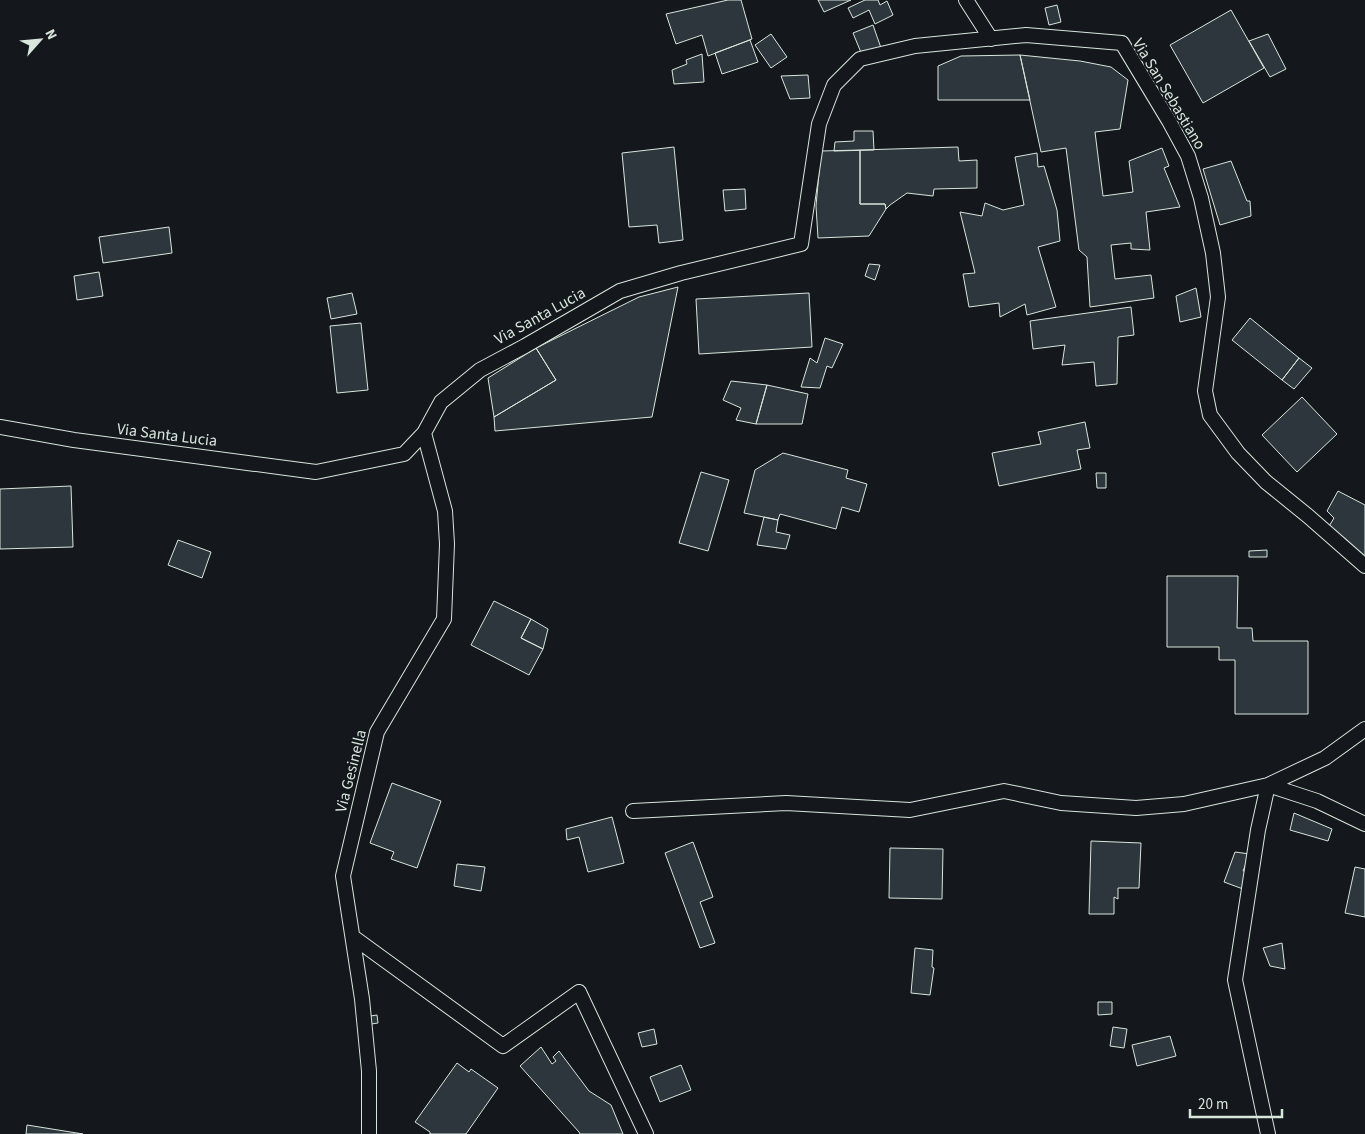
<svg xmlns="http://www.w3.org/2000/svg" width="1365" height="1134" font-family="'Source Sans 3',sans-serif">
  <style>
    .building { fill: #2c363c; stroke: #d8e6dc }
    .lines { fill: none; stroke-linecap: round; stroke-linejoin: round }
    .lane-casing { stroke: #d8e6dc; stroke-width: 16 }
    .lane { stroke: #14181c; stroke-width: 14 }
    .labels { text-anchor: middle; dominant-baseline: central; stroke-width: 4; stroke-linejoin: round; paint-order: stroke }
    .street-label { font-size: 16px; fill: #d8e6dc; stroke: #14181c }
  </style>
  <rect width="100%" height="100%" fill="#14181c"/>
  <path class="building" d="M 728,0 L 741,0 L 752,39 L 708,56 L 702,35 L 676,44 L 666,14 Z
    M 818,0 L 851,0 L 824,12 Z
    M 865,0 L 878,0 L 880,5 L 887,1 L 893,15 L 875,24 L 869,10 L 853,18 L 848,8 Z
    M 1057,5 L 1061,22 L 1049,25 L 1045,8 Z
    M 1231,10 L 1264,68 L 1203,103 L 1170,45 Z
    M 873,25 L 881,48 L 862,55 L 853,33 Z
    M 771,34 L 787,57 L 771,68 L 755,45 Z
    M 1268,34 L 1286,69 L 1270,77 L 1249,41 Z
    M 750,40 L 758,62 L 722,74 L 715,53 Z
    M 702,54 L 704,82 L 674,84 L 672,70 L 687,64 L 686,60 Z
    M 1020,55 L 1030,100 L 938,100 L 938,66 L 961,56 Z
    M 1020,55 L 1080,61 L 1111,67 L 1128,80 L 1120,129 L 1095,132 L 1103,196 L 1133,192 L 1129,161 L 1162,148 L 1169,166 L 1164,168 L 1180,207 L 1146,212 L 1150,250 L 1131,249 L 1131,243 L 1111,245 L 1115,279 L 1151,275 L 1154,298 L 1090,307 L 1087,257 L 1079,250 L 1066,148 L 1041,152 Z
    M 808,75 L 810,98 L 790,99 L 781,76 Z
    M 854,131 L 873,131 L 874,150 L 834,151 L 835,142 L 854,141 Z
    M 674,147 L 683,240 L 659,243 L 657,225 L 629,227 L 622,153 Z
    M 958,147 L 959,161 L 977,160 L 977,188 L 934,189 L 933,196 L 907,193 L 890,205 L 886,209 L 885,204 L 860,204 L 860,150 Z
    M 860,150 L 860,204 L 885,204 L 886,209 L 869,236 L 818,238 L 816,206 L 821,151 Z
    M 1037,153 L 1038,167 L 1044,166 L 1057,210 L 1060,241 L 1038,247 L 1056,307 L 1027,315 L 1025,304 L 1000,317 L 999,303 L 969,307 L 963,274 L 975,273 L 960,212 L 982,216 L 985,203 L 1003,210 L 1024,205 L 1015,157 Z
    M 1231,161 L 1247,201 L 1250,201 L 1251,216 L 1220,225 L 1203,169 Z
    M 745,189 L 746,209 L 725,211 L 723,190 Z
    M 169,227 L 172,253 L 103,263 L 99,237 Z
    M 869,264 L 880,265 L 875,280 L 865,276 Z
    M 99,272 L 103,296 L 77,300 L 74,276 Z
    M 678,287 L 652,417 L 495,431 L 494,417 L 556,380 L 536,348 L 639,297 Z
    M 1196,288 L 1201,317 L 1180,322 L 1176,296 Z
    M 352,293 L 357,314 L 331,319 L 327,298 Z
    M 809,293 L 812,347 L 699,354 L 696,299 Z
    M 1131,307 L 1134,335 L 1118,337 L 1117,384 L 1096,386 L 1094,362 L 1062,365 L 1065,345 L 1033,349 L 1030,321 Z
    M 1250,318 L 1299,358 L 1282,380 L 1232,340 Z
    M 361,323 L 368,390 L 337,393 L 330,326 Z
    M 825,338 L 843,344 L 832,368 L 827,366 L 820,388 L 801,387 L 810,358 L 817,363 Z
    M 536,348 L 556,380 L 494,417 L 488,378 Z
    M 1299,358 L 1312,368 L 1294,389 L 1282,380 Z
    M 731,381 L 767,385 L 756,424 L 736,420 L 741,408 L 723,400 Z
    M 767,385 L 808,394 L 802,424 L 756,424 Z
    M 1302,397 L 1337,434 L 1297,472 L 1262,435 Z
    M 1085,422 L 1090,448 L 1077,450 L 1081,469 L 999,486 L 992,453 L 1041,444 L 1038,432 Z
    M 783,453 L 848,470 L 846,478 L 867,484 L 859,512 L 842,507 L 836,529 L 780,514 L 778,520 L 744,513 L 755,470 Z
    M 701,472 L 729,480 L 708,551 L 679,543 Z
    M 1096,473 L 1106,473 L 1106,488 L 1097,488 Z
    M 71,486 L 73,547 L 0,549 L 0,489 Z
    M 1338,491 L 1365,505 L 1365,559 L 1347,540 L 1328,528 L 1334,518 L 1327,511 Z
    M 764,517 L 778,520 L 776,532 L 790,535 L 786,549 L 757,545 Z
    M 178,540 L 211,552 L 202,578 L 168,565 Z
    M 1267,550 L 1267,557 L 1249,557 L 1249,551 Z
    M 1167,576 L 1238,576 L 1237,628 L 1252,628 L 1253,641 L 1308,641 L 1308,714 L 1235,714 L 1235,660 L 1219,660 L 1219,647 L 1167,647 Z
    M 494,601 L 531,619 L 521,638 L 543,649 L 529,675 L 471,645 Z
    M 531,619 L 548,629 L 543,649 L 521,638 Z
    M 392,783 L 441,801 L 417,868 L 391,859 L 394,852 L 370,843 Z
    M 1294,813 L 1332,829 L 1328,841 L 1290,830 Z
    M 612,817 L 624,863 L 588,872 L 579,837 L 567,840 L 566,829 Z
    M 1091,841 L 1141,843 L 1139,888 L 1118,888 L 1118,899 L 1114,897 L 1114,914 L 1089,914 Z
    M 693,842 L 713,897 L 700,902 L 715,943 L 700,948 L 665,853 Z
    M 890,848 L 943,849 L 942,899 L 889,898 Z
    M 1235,852 L 1250,854 L 1243,871 L 1249,871 L 1243,889 L 1224,882 Z
    M 457,864 L 485,867 L 481,891 L 454,886 Z
    M 1355,867 L 1365,869 L 1365,917 L 1345,913 Z
    M 1282,943 L 1285,969 L 1270,966 L 1263,948 Z
    M 915,948 L 933,950 L 932,967 L 934,968 L 930,995 L 911,993 Z
    M 1098,1002 L 1112,1002 L 1112,1014 L 1098,1015 Z
    M 377,1015 L 378,1023 L 365,1025 L 364,1017 Z
    M 1113,1027 L 1127,1029 L 1124,1048 L 1110,1046 Z
    M 654,1029 L 657,1044 L 642,1047 L 638,1033 Z
    M 1170,1036 L 1176,1056 L 1137,1066 L 1132,1045 Z
    M 541,1047 L 552,1064 L 556,1061 L 553,1057 L 559,1051 L 589,1091 L 611,1105 L 623,1134 L 580,1134 L 579,1132 L 520,1066 Z
    M 457,1063 L 469,1072 L 471,1069 L 498,1088 L 466,1134 L 430,1134 L 430,1132 L 415,1122 Z
    M 681,1065 L 691,1090 L 660,1102 L 650,1077 Z
    M 27,1125 L 83,1134 L 26,1134 Z"/>
  <g class="lines">
    <g class="lane-casing">
      <path id="lane" d="M 966,0 L 991,39
        M 0,427 L 74,440 L 316,472 L 404,454 L 424,433 L 441,402 L 480,370 L 525,346 L 620,291 L 681,273 L 801,244 L 819,124 L 834,85 L 860,59 L 915,46 L 1026,35 L 1122,43 L 1169,121 L 1188,156 L 1201,198 L 1213,253 L 1218,297 L 1205,391 L 1210,415 L 1238,453 L 1266,482 L 1308,516 L 1365,566
        M 1268,785 L 1258,830 L 1235,980 L 1268,1134
        M 1268,785 L 1317,801 L 1365,824
        M 633,811 L 786,803 L 910,810 L 1004,791 L 1061,803 L 1136,808 L 1184,804 L 1268,785 L 1325,758 L 1365,729
        M 353,937 L 503,1046 L 579,992 L 646,1134
        M 369,1134 L 369,1071 L 362,999 L 343,876 L 377,732 L 444,619 L 447,544 L 445,511 L 424,433"/>
    </g>
    <use href="#lane" class="lane"/>
  </g>
  <g class="labels">
    <g class="street-label">
      <text transform="translate(1169 94) rotate(59)">Via San Sebastiano</text>
      <text transform="translate(540 316) rotate(-29)">Via Santa Lucia</text>
      <text transform="translate(167 435) rotate(7)">Via Santa Lucia</text>
      <text transform="translate(351 771) rotate(-76)">Via Gesinella</text>
    </g>
  </g>
  <g transform="translate(40 40) rotate(63)" stroke="#14181c" stroke-width="4" paint-order="stroke">
  <path d="M0-4L9 19L0 12L-9 19Z" fill="#d8e6dc"/>
  <text y="-8" font-size="14" font-weight="bold" text-anchor="middle" fill="#d8e6dc">N</text>
  </g>
  <path d="M1190 1109v8h92v-8" fill="none" stroke="#d8e6dc" stroke-width="2.5"/>
  <text x="1198" y="1109" font-size="15" fill="#d8e6dc" stroke="#14181c" stroke-width="4" paint-order="stroke">20 m</text>
</svg>
